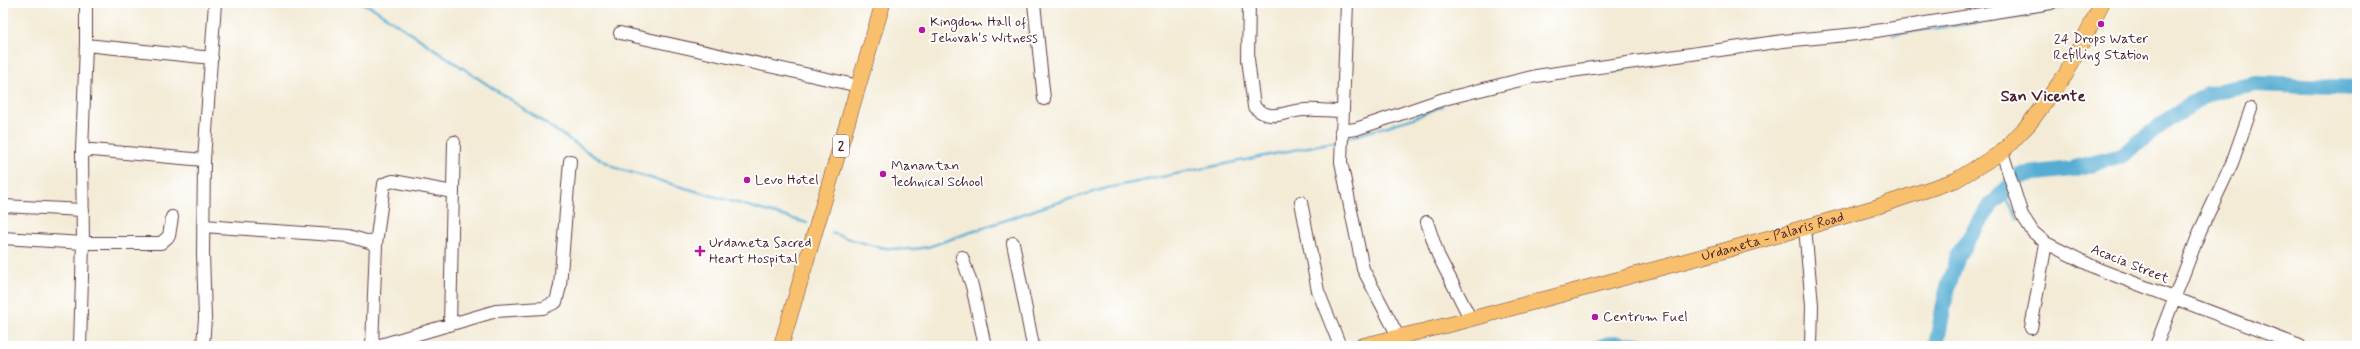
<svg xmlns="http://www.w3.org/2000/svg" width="2360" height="349" font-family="Mynerve,sans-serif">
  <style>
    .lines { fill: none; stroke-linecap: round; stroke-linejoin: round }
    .stream { stroke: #57add3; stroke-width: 2.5 }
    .river { stroke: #57add3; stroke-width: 16 }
    .minor-casing { stroke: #633e45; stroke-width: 14 }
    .major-casing { stroke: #633e45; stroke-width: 16 }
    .minor { stroke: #fff; stroke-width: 12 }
    .major { stroke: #f8bf6c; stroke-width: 15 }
    .poi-dot { fill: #b5179e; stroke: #fff; stroke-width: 1.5 }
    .labels { text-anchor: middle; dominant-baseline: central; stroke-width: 4; stroke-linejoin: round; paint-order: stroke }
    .shield { fill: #fff; stroke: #80626b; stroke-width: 1 }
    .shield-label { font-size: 13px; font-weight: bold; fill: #4a1f2b }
    .poi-label { font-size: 14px; fill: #4a1f2b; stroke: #fff; text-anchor: start }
    .street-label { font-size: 14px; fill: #4a1f2b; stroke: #fff }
    .quarter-label { font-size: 16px; font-weight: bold; fill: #4a1f2b; stroke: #fff }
  </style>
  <rect width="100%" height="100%" fill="#fff"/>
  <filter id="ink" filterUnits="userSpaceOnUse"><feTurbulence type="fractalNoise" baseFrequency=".025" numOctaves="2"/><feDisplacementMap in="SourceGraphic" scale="8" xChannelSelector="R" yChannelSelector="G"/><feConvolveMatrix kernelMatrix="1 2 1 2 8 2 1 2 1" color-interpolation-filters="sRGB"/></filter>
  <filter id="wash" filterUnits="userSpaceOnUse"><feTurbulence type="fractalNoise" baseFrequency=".012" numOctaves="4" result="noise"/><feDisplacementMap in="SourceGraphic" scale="16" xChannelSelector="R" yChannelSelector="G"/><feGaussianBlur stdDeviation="0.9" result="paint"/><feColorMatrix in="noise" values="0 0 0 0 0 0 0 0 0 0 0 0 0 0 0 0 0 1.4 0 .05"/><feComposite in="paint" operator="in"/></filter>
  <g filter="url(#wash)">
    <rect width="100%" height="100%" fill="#f3ebd6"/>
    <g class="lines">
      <path class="stream" d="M 362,3 L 373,8 L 594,156 L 619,169 L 807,223
        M 2107,4 L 2128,3
        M 1893,34 L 2013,18 L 2078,4 L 2096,4
        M 1599,73 L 1623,70
        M 1345,139 L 1414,118 L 1442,106
        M 2003,192 L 2018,219
        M 832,233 C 865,244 892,254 928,247 L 1046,206 L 1107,188 L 1338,141"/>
      <path class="river" d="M 1603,346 L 1612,343 L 1651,346
        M 1936,346 L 1946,294 L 1958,255 L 1991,205 L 2020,175 L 2071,169 L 2121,156 L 2166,121 L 2209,93 L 2256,84 L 2357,88"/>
    </g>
  </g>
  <g filter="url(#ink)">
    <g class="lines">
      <g class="minor-casing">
        <path id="minor" d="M 1034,3 L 1044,99
          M 1249,3 L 1248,59 L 1254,107 C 1272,123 1284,111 1304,110 C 1316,109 1329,111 1341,111
          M 1347,3 L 1341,162 L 1363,269 L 1399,338
          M 620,33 L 859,86
          M 86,45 L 86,3
          M 1341,131 L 1356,129 L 1444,99 L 1536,76 L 1783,41 L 1857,34 L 2051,3
          M 82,151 L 86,45 L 212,58
          M 2002,152 L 2022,215 L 2033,232 L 2046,243 L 2098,269 L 2300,346
          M 204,160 L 215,3
          M 1301,202 L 1318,291 L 1340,346
          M 3,206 L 83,210
          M 1427,222 L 1438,255 L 1470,318
          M 203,226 L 349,236 L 376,244
          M 1805,228 L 1812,305 L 1811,346
          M 3,238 L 83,243 L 161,243 L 169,236 L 172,217
          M 1013,243 L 1033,346
          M 962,257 L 972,286 L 985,346
          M 450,325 L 454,142
          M 2031,328 L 2046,243
          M 80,346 L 83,243 L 82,151 L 92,150 L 204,160 L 203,254 L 205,318 L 203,346
          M 372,346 L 376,244 L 384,184 L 393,181 L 453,192
          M 377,346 L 496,311 L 543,308 L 556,302 L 560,286 L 570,161
          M 2156,346 L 2200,231 L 2232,163 L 2251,109"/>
      </g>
      <g class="major-casing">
        <g id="major">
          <path d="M 781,346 L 883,3"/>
          <path id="s1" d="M 1361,346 L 1456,323 L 1723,251 L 1873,208 L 1956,180 L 2002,152 L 2029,124 L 2066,74 L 2102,3"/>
        </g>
      </g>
      <use href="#minor" class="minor"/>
      <use href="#major" class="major"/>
    </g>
  </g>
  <g class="poi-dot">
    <circle cx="2101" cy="24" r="4"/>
    <circle cx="922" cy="30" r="4"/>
    <circle cx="883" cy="174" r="4"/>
    <circle cx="747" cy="180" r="4"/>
    <path d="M698 245h4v4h4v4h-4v4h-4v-4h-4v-4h4z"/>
    <circle cx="1595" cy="317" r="4"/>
  </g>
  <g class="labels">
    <rect class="shield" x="833" y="135" width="16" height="22" rx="3"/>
    <g class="shield-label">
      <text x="841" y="146">2</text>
    </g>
    <g class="poi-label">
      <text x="930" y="22">Kingdom Hall of<tspan x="930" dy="16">Jehovah's Witness</tspan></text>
      <text x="2101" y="39" text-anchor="middle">24 Drops Water<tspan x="2101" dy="16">Refilling Station</tspan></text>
      <text x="891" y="166">Manantan<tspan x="891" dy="16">Technical School</tspan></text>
      <text x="755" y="180">Levo Hotel</text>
      <text x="709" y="243">Urdaneta Sacred<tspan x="709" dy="16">Heart Hospital</tspan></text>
      <text x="1603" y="317">Centrum Fuel</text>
    </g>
    <g class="street-label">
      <text stroke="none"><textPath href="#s1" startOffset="426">Urdaneta - Palaris Road</textPath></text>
      <text transform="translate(2130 264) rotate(22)">Acacia Street</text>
    </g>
    <g class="quarter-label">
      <text x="2043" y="96">San Vicente</text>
    </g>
  </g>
  <rect width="2360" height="349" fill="none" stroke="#fff" stroke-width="16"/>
</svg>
